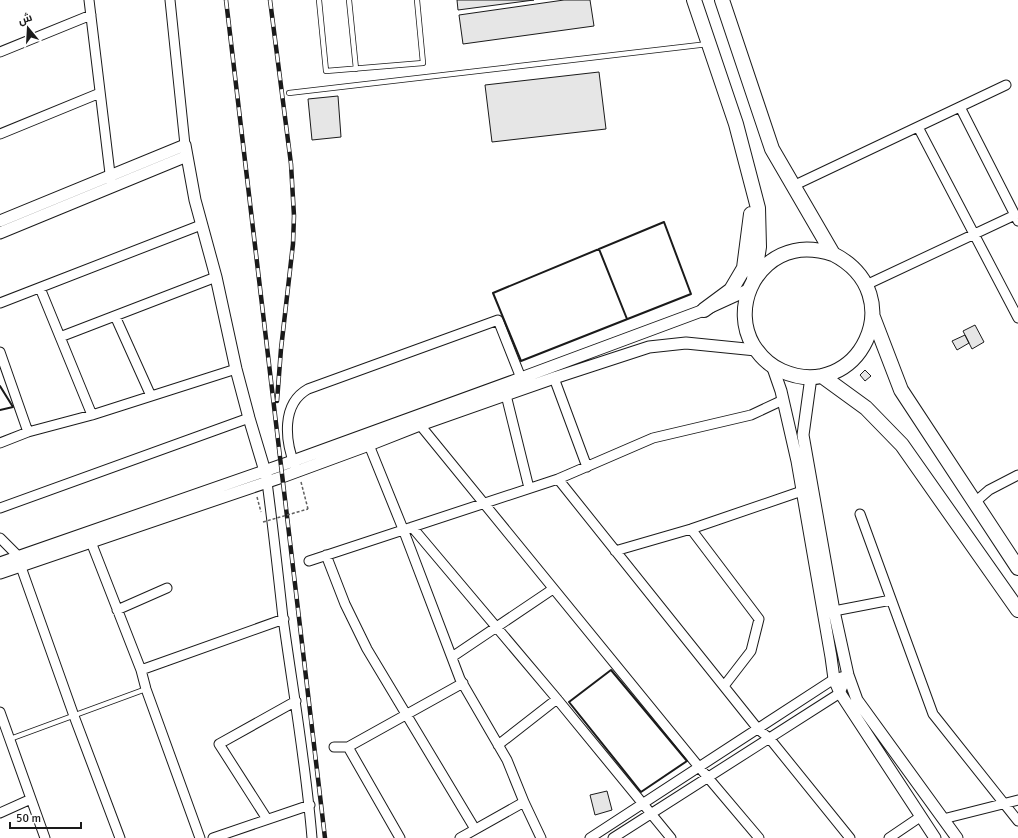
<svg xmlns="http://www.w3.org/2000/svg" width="1018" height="838" font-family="Signika,Cairo,sans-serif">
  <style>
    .building { fill: #e6e6e6; stroke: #1a1a1a }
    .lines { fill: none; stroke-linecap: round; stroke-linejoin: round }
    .service-casing { stroke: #1a1a1a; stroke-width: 6 }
    .minor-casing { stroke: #1a1a1a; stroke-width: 11 }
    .tertiary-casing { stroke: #1a1a1a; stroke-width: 13 }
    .trunk-casing { stroke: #1a1a1a; stroke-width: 16 }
    .path { stroke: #5f5f5f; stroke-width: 1.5; stroke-dasharray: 3 2; stroke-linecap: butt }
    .service { stroke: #fff; stroke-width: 4.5 }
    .minor { stroke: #fff; stroke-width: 9 }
    .tertiary { stroke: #fff; stroke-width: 11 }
    .trunk { stroke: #fff; stroke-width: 14 }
    .rail-casing { stroke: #1a1a1a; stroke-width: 4.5 }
    .rail { stroke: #fff; stroke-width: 3; stroke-dasharray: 9; stroke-linecap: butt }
    .path-bridge { stroke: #5f5f5f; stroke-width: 1.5; stroke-dasharray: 3 2; stroke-linecap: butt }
    .wall { stroke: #1a1a1a; stroke-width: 2 }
  </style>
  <rect width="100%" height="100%" fill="#fff"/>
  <path class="building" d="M 457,0 L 534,0 L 458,10 Z
    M 564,0 L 590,0 L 594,26 L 463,44 L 459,15 Z
    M 599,72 L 606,129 L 492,142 L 485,85 Z
    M 338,96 L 341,137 L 312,140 L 308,99 Z
    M 975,325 L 984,342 L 972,349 L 963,331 Z
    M 965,335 L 969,343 L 957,350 L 952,341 Z
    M 865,370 L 871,376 L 865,381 L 860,375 Z
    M 607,791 L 612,810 L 595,815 L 590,795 Z"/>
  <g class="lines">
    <g class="service-casing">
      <path id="service" d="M 319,0 L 326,71 L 423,63 L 417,0
        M 349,0 L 356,69
        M 289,93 L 708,44
        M 10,739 L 146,689"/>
    </g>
    <g class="minor-casing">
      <path id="minor" d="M 89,0 L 111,182
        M 170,0 L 185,145
        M 0,52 L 91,15
        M 960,107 L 1018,221
        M 918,127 L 1018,318
        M 0,134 L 100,93
        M 793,186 L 1006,85
        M 866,285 L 1015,215
        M 40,288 L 92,415
        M 0,303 L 201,225
        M 115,316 L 151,396
        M 60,337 L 216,277
        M 0,352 L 28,432
        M 554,378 L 587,467
        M 506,395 L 529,488
        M 420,425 L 699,767 L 759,838
        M 0,443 L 28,432 L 92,415 L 236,369
        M 369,445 L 403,529 L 460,679 L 507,760 L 524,802 L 541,838
        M 295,466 C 285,441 281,404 308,389 L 498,320 L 521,378
        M 558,479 L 758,729 L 770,739 L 850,838
        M 267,482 C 273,527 278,573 283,618 C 293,691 306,764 312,838
        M 974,503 L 989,490 L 1018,475
        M 0,508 L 249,418
        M 860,514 L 933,714 L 1018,821
        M 412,527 L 557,699 L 671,838
        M 691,529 L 759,619 L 751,651 L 724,686
        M 0,538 L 18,556
        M 91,542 L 141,670 L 146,689 L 200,838
        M 615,551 L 691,529 L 802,491
        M 326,555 L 345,604 L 367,649 L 475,829
        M 309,561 L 558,479 L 653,438 L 751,415 L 783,400
        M 21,567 L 74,716 L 120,838
        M 117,610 L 167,588
        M 834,611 L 891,600
        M 452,657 L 553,589
        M 141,670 L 284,619
        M 0,712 L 45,838
        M 498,745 L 557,699
        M 334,747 L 348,747 L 463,683
        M 348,747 L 400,838
        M 0,813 L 31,799
        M 267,819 L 219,744 L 296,701
        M 943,819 L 1018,800
        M 213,838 L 310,805
        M 460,838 L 524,802
        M 590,838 L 834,679 L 848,675 L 840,693 L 613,838
        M 889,838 L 920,817"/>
    </g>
    <g class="tertiary-casing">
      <path id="tertiary" d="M 0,221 L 185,145 L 195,200 L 216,277 L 236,369 L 249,418 L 267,478
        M 0,233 L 187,156
        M 772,365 L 781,391 L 797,461 L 831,657 L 834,679 L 840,693 L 935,838
        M 811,377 L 803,435 L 834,611 L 848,675 L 857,700 L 957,838
        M 0,563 L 293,461 L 521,378 L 704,310 L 750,289
        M 0,573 L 282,477 L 369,445 L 420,425 L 554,378 L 649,347 L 686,343 L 756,350"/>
    </g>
    <g class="trunk-casing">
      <path id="trunk" d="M 694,0 L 736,124 L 758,208 L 759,247 L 754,279
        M 722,0 L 772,149 L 833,254 C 913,295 858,404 782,371 C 770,366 760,356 753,345 C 732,309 753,260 794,251 C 807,248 820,250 833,254
        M 704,310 L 731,290 L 744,268 L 751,214
        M 873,317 L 901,390 L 1018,568
        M 822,376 L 866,408 L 902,445 L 1018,610"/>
    </g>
    <path class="path" d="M 301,482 L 308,509
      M 257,497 L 261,512"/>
    <use href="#service" class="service"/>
    <use href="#minor" class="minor"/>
    <use href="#tertiary" class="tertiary"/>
    <use href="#trunk" class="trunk"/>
    <g class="rail-casing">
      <path id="rail" d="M 226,0 L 325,838
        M 270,0 L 291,164 L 294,216 L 293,244 L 281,349 L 277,401"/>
    </g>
    <use href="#rail" class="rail"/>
    <path class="path-bridge" d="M 263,522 L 308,509"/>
    <path class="wall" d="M 664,222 L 691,294 L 521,361 L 493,293 Z
      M 599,249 L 627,319
      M 0,386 L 13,407 L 0,410
      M 611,670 L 687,761 L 641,792 L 569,702 Z"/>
  </g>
  <g transform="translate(28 28) rotate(342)" stroke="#ffffff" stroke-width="3" paint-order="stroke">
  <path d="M0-3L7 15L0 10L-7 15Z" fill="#1a1a1a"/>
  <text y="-6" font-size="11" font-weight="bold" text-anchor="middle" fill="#1a1a1a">ش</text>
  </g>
  <path d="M10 822v6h71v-6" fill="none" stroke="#1a1a1a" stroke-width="2"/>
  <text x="16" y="822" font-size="12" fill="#1a1a1a" stroke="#ffffff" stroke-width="3" paint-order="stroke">50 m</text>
</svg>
